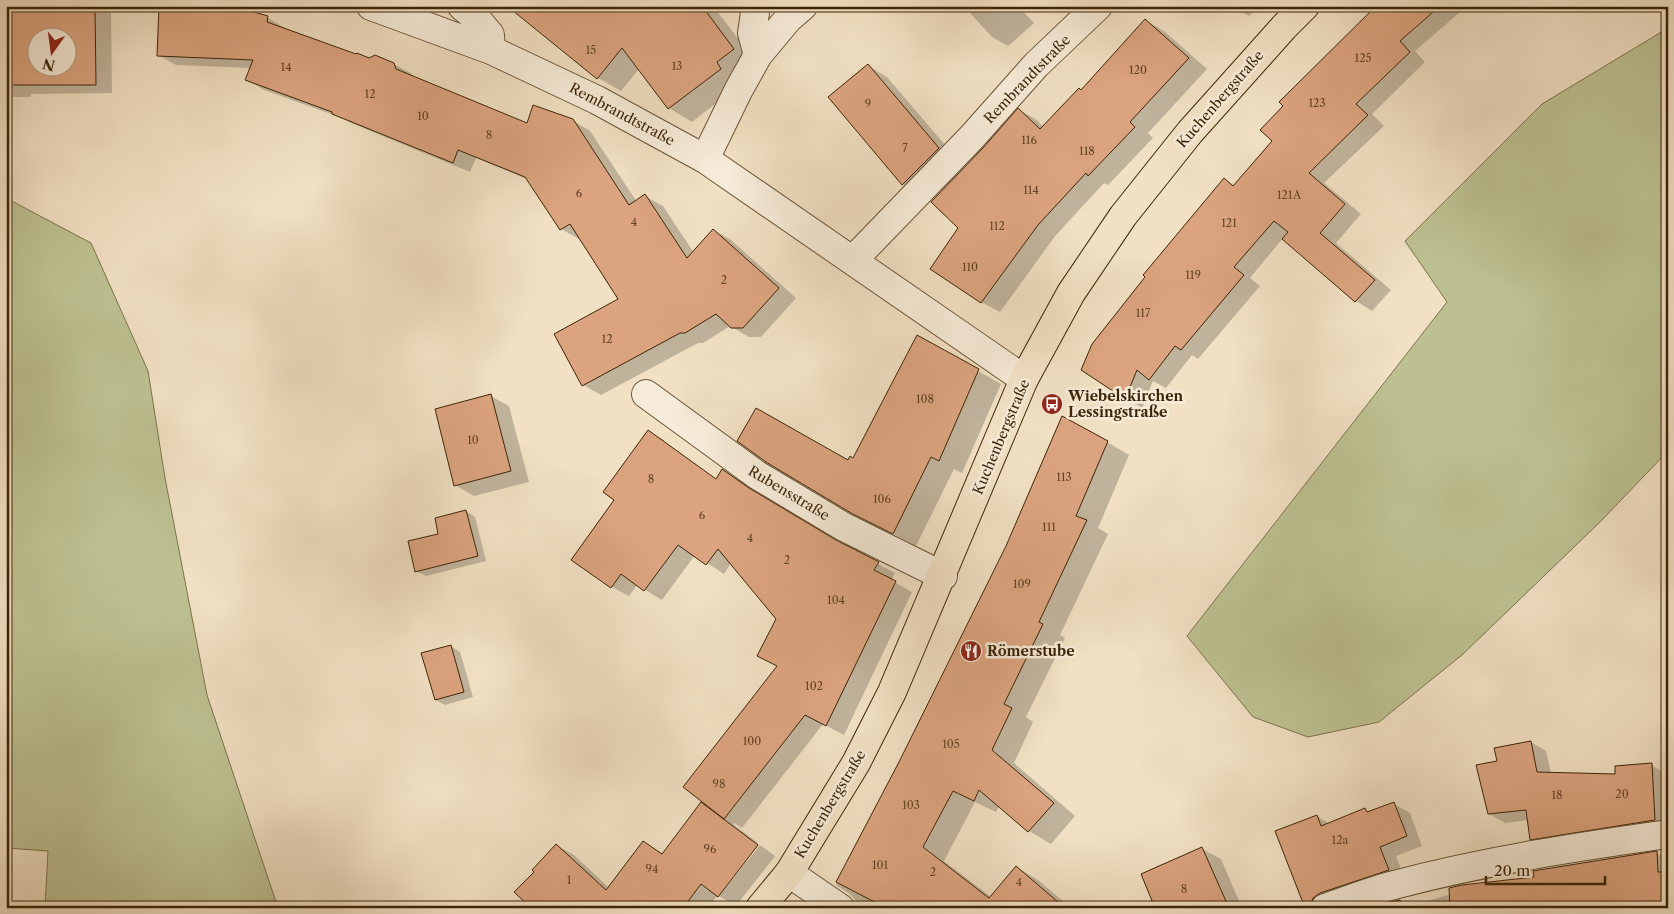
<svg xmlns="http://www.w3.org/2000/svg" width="1674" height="914" font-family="'Libre Caslon Text',serif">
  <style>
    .green { fill: #bdc192; stroke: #7d734c }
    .shadow { fill: #0003; fill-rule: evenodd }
    .building { fill: #dba37f; stroke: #3d2507; fill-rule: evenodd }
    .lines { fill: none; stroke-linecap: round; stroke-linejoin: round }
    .minor-casing { stroke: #6a5436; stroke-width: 30 }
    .major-casing { stroke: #3d2507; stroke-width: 30 }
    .minor { stroke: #f6ebd8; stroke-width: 28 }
    .major { stroke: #f1e0c3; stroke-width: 28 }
    .labels { text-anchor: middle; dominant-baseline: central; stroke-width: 5; stroke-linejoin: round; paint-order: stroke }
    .number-label { font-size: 11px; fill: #644425 }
    .street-label { font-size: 14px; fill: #3d2507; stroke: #f6ebd8 }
    .poi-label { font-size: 14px; font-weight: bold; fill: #3d2507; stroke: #f6ebd8; text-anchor: start }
  </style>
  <rect width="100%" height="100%" fill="#f1e0c3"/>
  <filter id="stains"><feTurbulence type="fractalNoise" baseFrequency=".004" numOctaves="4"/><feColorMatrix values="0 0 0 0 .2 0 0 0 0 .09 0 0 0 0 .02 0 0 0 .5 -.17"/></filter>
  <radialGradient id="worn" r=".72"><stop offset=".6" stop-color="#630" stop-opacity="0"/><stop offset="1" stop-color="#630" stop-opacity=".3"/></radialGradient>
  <path class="green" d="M 1668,28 L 1668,451 L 1600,522 L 1462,655 L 1379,722 L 1308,737 L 1253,717 L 1187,636 L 1447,302 L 1405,241 L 1542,104 Z
    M 6,198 L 91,243 L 148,371 L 165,478 L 207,695 L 278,908 L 45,908 L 48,851 L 6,848 Z"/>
  <path class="shadow" d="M 6,6 L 104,6 L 111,10 L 112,93 L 31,94 L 31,97 L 6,97 ZM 38,38 L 68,38 L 68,68 L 38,68 Z
    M 160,6 L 220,6 L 224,9 L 240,9 L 268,18 L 285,28 L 285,30 L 369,59 L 394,64 L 412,74 L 413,77 L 527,124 L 572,120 L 590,131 L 637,202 L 645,196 L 663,206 L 694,253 L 714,230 L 731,240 L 796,298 L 761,337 L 749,337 L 730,326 L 703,343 L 698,343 L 601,395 L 583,385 L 620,299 L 580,238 L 579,239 L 561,229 L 529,180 L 476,158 L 470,172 L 351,123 L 342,118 L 264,90 L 247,80 L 251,68 L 176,65 L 158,55 Z
    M 662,6 L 713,6 L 756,62 L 743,82 L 692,122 L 669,108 L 639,69 L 621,91 L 598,78 L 514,10 Z
    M 971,6 L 1018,6 L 1034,23 L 1008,46 L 992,37 L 970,13 L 974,10 Z
    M 1231,6 L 1260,6 L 1249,16 Z
    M 1378,6 L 1467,6 L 1415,51 L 1425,62 L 1372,114 L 1384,126 L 1324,183 L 1361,214 L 1336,243 L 1391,290 L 1372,311 L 1356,301 L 1283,238 L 1250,278 L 1260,286 L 1198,359 L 1192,355 L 1166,388 L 1153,381 L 1142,408 L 1083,369 L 1225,180 L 1235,186 L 1274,140 Z
    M 1146,21 L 1164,31 L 1207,69 L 1148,133 L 1153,138 L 1108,185 L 1104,183 L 1056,235 L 1000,312 L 981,302 L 960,228 L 1019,110 L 1037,120 L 1043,127 L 1082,91 Z
    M 868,66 L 887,77 L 957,159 L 921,195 L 903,184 Z
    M 918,337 L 1001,384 L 962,473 L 954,469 L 916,546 L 852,512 L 848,462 L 854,460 Z
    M 491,396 L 509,406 L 529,482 L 474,496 L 455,485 Z
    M 648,431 L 664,440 L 664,443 L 721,483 L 722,470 L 739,480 L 767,500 L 839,543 L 895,573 L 891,580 L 912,592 L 844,735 L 823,724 L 742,828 L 734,823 L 734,825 L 758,843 L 708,908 L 533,908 L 536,871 L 556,845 L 574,855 L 609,888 L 644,843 L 663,854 L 701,804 L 710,809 L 778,667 L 777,619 L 731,563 L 724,574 L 695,555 L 662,600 L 637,585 L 629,596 L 612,587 L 616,500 Z
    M 1107,442 L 1129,455 L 1098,528 L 1108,534 L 1060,635 L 1065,638 L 1026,717 L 1033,722 L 1014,763 L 1075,816 L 1051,844 L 1029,831 L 999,806 L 996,812 L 975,802 L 944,861 L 991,897 L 1016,867 L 1038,880 L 1071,908 L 857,908 L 855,900 L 850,894 L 836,885 L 900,763 Z
    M 466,511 L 475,517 L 486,561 L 426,576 L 416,571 L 440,535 Z
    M 451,646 L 460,652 L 473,697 L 445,705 L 436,700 Z
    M 1531,742 L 1546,751 L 1551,773 L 1616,775 L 1651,765 L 1667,774 L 1668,829 L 1546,848 L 1531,839 L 1529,820 L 1505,823 L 1489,814 L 1498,762 Z
    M 1394,804 L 1410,813 L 1422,846 L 1396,856 L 1405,879 L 1329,908 L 1306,908 L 1317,816 L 1330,824 L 1365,810 L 1370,813 Z
    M 760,845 L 775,856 L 736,906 L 719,896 Z
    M 1202,849 L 1221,859 L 1242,908 L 1157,908 Z
    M 1656,853 L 1668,859 L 1668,908 L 1379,908 L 1400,901 L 1410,906 L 1494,882 L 1535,878 Z"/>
  <path class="building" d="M 6,6 L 95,6 L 96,85 L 6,85 ZM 38,38 L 68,38 L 68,68 L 38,68 Z
    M 159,6 L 240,8 L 268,16 L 267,22 L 356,54 L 357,53 L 369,58 L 375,55 L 394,63 L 396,69 L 527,123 L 533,105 L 573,119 L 629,205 L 645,194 L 687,258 L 713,229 L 779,288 L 743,328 L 731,328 L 716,314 L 685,333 L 680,333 L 582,386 L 554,334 L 618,299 L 570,224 L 560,230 L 525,177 L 458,150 L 453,163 L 332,114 L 332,112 L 245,80 L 253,60 L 157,56 Z
    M 507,6 L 702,6 L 734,49 L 717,62 L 721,69 L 668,109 L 622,48 L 597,79 Z
    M 1376,6 L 1440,6 L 1400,41 L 1410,52 L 1356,104 L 1368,115 L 1309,173 L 1345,204 L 1320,233 L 1375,280 L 1355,302 L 1282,239 L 1288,232 L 1274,221 L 1234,267 L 1244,275 L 1181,350 L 1175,346 L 1149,380 L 1137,370 L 1125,399 L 1081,370 L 1092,344 L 1145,277 L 1143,275 L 1224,178 L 1233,186 L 1272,141 L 1260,130 L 1283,106 L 1279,102 Z
    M 1145,19 L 1189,58 L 1130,122 L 1135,127 L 1088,176 L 1086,173 L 1038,225 L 981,303 L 930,269 L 958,228 L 931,202 L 983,148 L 1018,108 L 1040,129 L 1079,88 L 1081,90 Z
    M 868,64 L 939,148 L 902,185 L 828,97 Z
    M 917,335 L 979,369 L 939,461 L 931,457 L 893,534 L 851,513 L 766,462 L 737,441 L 756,408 L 848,460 L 850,456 L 853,458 Z
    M 491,394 L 511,471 L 454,486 L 435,409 Z
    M 1062,416 L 1108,441 L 1076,516 L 1087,520 L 1039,622 L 1043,624 L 1004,704 L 1012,708 L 992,750 L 1054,803 L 1028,832 L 979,790 L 974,801 L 953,791 L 923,847 L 989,898 L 1016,866 L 1065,908 L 886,908 L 836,882 L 899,762 L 1006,546 Z
    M 648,430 L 716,479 L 722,469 L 749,488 L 836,540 L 879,562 L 874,570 L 896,581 L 826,726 L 805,715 L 724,819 L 683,787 L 777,666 L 757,656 L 776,619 L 718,549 L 706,565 L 678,545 L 644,591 L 621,574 L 611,588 L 571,560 L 614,500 L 603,492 Z
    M 466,510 L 478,556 L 415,572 L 408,541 L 438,534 L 435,518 Z
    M 451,645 L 464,692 L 435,700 L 421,653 Z
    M 1531,741 L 1537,772 L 1615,774 L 1615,766 L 1652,763 L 1655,820 L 1530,840 L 1526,810 L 1488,814 L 1476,765 L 1497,761 L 1494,748 Z
    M 701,802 L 758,845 L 718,897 L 701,884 L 683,908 L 531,908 L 514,892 L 534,872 L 532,870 L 556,844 L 606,890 L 643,841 L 662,854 Z
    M 1394,802 L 1407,836 L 1380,847 L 1389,870 L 1320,893 L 1313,898 L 1310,908 L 1305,908 L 1275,831 L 1317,815 L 1321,826 L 1365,808 L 1367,812 Z
    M 1202,847 L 1229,908 L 1155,908 L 1141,874 Z
    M 1657,851 L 1658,872 L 1668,872 L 1668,908 L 1450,908 L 1449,888 L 1462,885 L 1534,877 L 1533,871 Z
    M 1400,900 L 1404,908 L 1373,908 L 1390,902 Z"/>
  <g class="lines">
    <g class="minor-casing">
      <path id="minor" d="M 371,6 L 491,50 L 597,100 L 705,159 L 1024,379
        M 462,6 L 476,18 L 490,35 L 491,50
        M 756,6 L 752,33 L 758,55
        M 705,159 L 738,91 L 758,55 L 788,19 L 803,6
        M 853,260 L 972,137 L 1036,65 L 1098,6
        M 646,394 L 757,475 L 844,527 L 943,576
        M 789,873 L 840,908
        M 1325,908 C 1348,900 1371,891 1394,885 C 1484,861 1576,847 1668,834"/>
    </g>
    <g class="major-casing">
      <path id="major" d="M 760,908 L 789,873 L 856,763 L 892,692 L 1024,379 L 1071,293 L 1123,216 L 1190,132 L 1284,27 L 1305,6"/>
    </g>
    <use href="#minor" class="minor"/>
    <use href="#major" class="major"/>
  </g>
  <defs>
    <g id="bus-disc" transform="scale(1.125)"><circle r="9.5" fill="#8f2418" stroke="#f6ebd8"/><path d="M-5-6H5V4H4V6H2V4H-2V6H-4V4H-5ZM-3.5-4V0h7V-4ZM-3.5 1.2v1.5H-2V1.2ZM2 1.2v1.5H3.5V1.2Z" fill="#fff"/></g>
    <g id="restaurant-disc" transform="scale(1.125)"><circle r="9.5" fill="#8f2418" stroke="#f6ebd8"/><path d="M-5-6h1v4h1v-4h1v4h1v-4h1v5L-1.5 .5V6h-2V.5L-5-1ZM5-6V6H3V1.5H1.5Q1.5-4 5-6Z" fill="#fff"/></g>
  </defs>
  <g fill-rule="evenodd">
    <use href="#bus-disc" x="1052" y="404"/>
    <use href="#restaurant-disc" x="971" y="651"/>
  </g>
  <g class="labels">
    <g class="number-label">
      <text x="591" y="50">15</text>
      <text x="1363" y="58">125</text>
      <text x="677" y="66">13</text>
      <text x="286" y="67">14</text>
      <text x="1138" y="70">120</text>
      <text x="370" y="94">12</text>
      <text x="1317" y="103">123</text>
      <text x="868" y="104">9</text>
      <text x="423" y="116">10</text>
      <text x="489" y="135">8</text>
      <text x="1029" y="140">116</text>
      <text x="905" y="148">7</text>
      <text x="1087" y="151">118</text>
      <text x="1031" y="190">114</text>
      <text x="579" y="193">6</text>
      <text x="1289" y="195">121A</text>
      <text x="634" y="222">4</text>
      <text x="1229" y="223">121</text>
      <text x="997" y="226">112</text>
      <text x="970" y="267">110</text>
      <text x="1193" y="275">119</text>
      <text x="724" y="280">2</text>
      <text x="1143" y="313">117</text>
      <text x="607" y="339">12</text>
      <text x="925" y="399">108</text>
      <text x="473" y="440">10</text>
      <text x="1064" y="477">113</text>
      <text x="651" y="479">8</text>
      <text x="882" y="499">106</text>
      <text x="702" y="515">6</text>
      <text x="1049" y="527">111</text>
      <text x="750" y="538">4</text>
      <text x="787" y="560">2</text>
      <text x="1022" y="584">109</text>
      <text x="836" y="600">104</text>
      <text x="814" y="686">102</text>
      <text x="752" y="741">100</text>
      <text x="951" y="744">105</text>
      <text x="719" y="784">98</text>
      <text x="1622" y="794">20</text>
      <text x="1557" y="795">18</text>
      <text x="911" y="805">103</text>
      <text x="1340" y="840">12a</text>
      <text x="710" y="849">96</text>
      <text x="880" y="865">101</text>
      <text x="652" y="869">94</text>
      <text x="933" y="872">2</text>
      <text x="569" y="880">1</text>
      <text x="1019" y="882">4</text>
      <text x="1184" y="889">8</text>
    </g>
    <g class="street-label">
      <text transform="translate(1027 79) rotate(-46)">Rembrandtstraße</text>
      <text transform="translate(1220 99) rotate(-49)">Kuchenbergstraße</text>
      <text transform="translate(622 114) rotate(28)">Rembrandtstraße</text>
      <text transform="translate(1001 437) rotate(-67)">Kuchenbergstraße</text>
      <text transform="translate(789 493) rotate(31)">Rubensstraße</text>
      <text transform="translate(830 804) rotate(-59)">Kuchenbergstraße</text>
    </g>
    <g class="poi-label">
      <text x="1068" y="396">Wiebelskirchen<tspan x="1068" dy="16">Lessingstraße</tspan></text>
      <text x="987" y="651">Römerstube</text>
    </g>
  </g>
  <rect width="1674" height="914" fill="none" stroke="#f1e0c3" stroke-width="25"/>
  <rect x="8" y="8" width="1659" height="899" fill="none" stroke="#3d2507" stroke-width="2.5"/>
  <rect x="12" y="12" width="1649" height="889" fill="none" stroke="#3d2507"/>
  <g transform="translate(52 52) rotate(194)"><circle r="24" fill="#f6ebd8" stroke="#ac9c84"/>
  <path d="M0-4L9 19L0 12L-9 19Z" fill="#8f2418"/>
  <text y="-8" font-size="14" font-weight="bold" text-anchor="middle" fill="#3d2507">N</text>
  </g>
  <path d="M1486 876v8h119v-8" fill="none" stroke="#3d2507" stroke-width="2.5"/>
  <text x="1494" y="876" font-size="15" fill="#3d2507" stroke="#f6ebd8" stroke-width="4" paint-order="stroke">20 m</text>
  <rect width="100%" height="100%" filter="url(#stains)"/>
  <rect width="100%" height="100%" fill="url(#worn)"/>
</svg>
